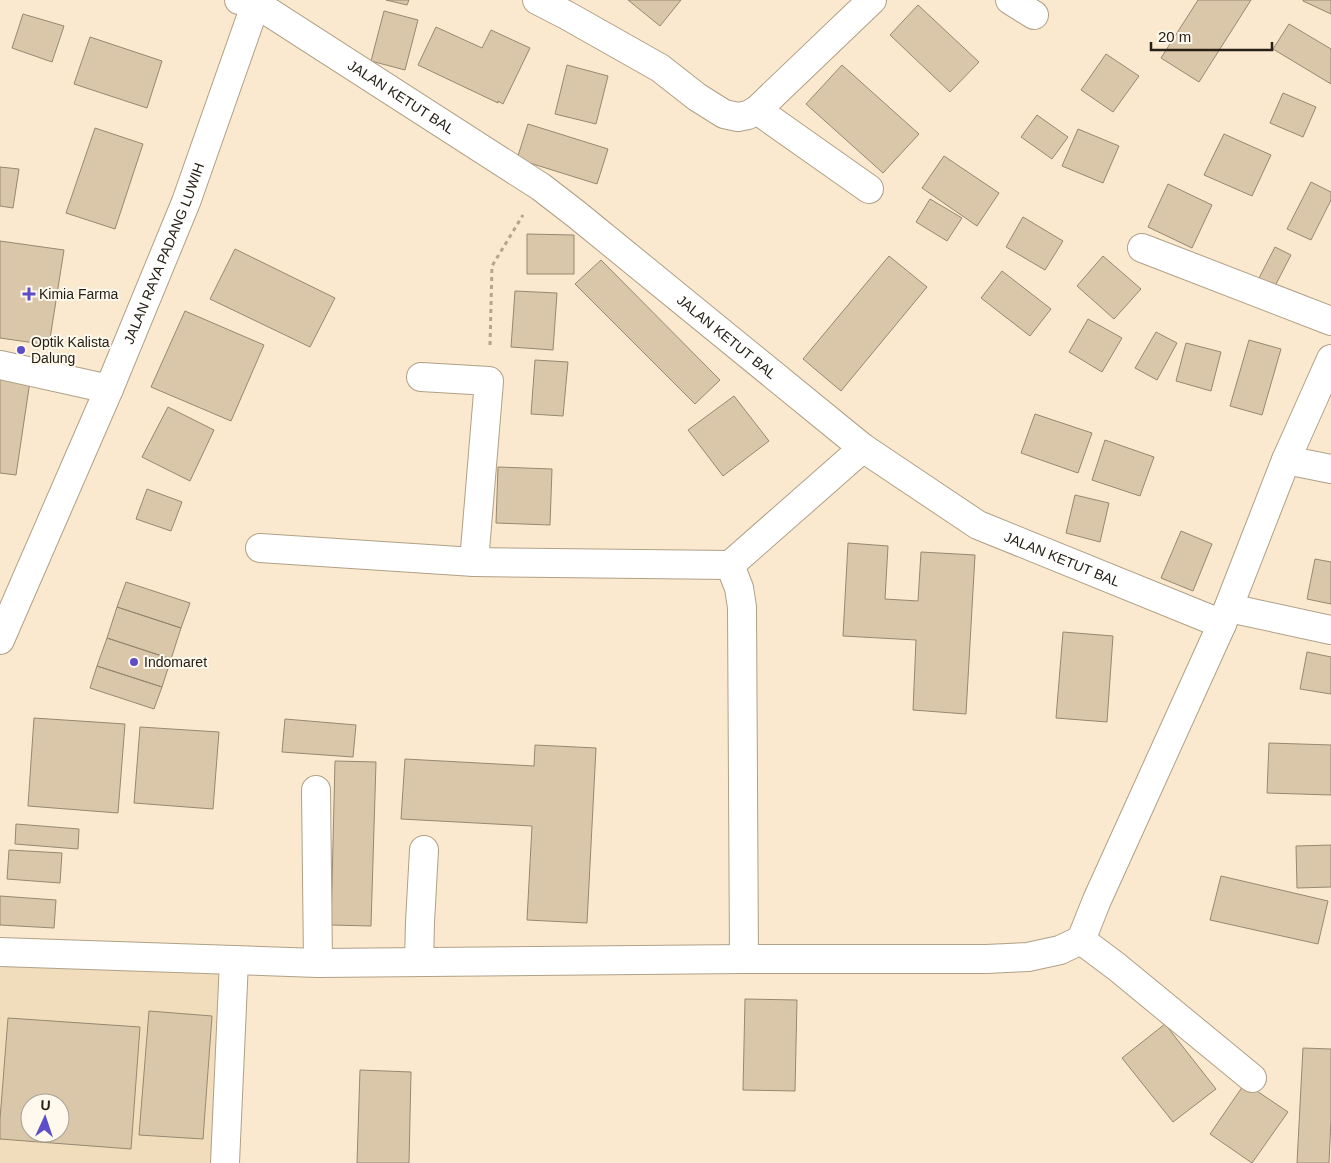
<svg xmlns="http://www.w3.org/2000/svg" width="1331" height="1163" font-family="Helvetica,sans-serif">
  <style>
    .built { fill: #f1ddbb; fill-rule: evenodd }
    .building { fill: #dac7a9; stroke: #96886f; fill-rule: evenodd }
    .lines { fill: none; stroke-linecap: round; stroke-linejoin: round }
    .minor-casing { stroke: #afa087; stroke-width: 30 }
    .major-casing { stroke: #afa087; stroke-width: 30 }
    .path { stroke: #b2a48f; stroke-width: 3; stroke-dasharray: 4 4; stroke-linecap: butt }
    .minor { stroke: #fff; stroke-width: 28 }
    .major { stroke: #fff; stroke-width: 28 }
    .poi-dot { fill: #5c4ec6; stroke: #fef8ed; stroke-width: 2 }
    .labels { text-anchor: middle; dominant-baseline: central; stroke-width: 4; stroke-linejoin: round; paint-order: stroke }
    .street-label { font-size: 14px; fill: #262016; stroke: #fef8ed }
    .poi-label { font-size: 14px; fill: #262016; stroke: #fef8ed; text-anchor: start }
  </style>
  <rect width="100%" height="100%" fill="#fae9ce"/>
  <path class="built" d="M 0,956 L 241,970 L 236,1163 L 0,1163 ZM 30,1103 L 60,1103 L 60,1133 L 30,1133 Z"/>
  <path class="building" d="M 386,0 L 409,0 L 407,5 Z
    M 628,0 L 681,0 L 660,26 Z
    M 1198,0 L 1251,0 L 1199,82 L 1161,58 Z
    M 1303,0 L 1331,0 L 1331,14 L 1303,1 Z
    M 918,5 L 979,62 L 950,92 L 890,35 Z
    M 384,11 L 418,20 L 405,70 L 371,61 Z
    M 23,14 L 64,26 L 52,62 L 12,48 Z
    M 1289,24 L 1331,49 L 1331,84 L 1273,49 Z
    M 436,27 L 482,48 L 491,30 L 530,48 L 503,104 L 498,101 L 498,103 L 418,65 Z
    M 90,37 L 162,61 L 147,108 L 74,84 Z
    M 1106,54 L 1139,76 L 1113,112 L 1081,90 Z
    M 567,65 L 608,76 L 596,124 L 555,114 Z
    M 842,65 L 919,134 L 883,173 L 806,104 Z
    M 1283,93 L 1316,107 L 1303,137 L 1270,123 Z
    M 1037,115 L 1068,137 L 1052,159 L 1021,137 Z
    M 528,124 L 608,149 L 597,184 L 517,159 Z
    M 95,128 L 143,144 L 115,229 L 66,213 Z
    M 1078,129 L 1119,146 L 1103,183 L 1062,166 Z
    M 1224,134 L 1271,155 L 1252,196 L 1204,175 Z
    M 944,156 L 999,193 L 977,226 L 922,188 Z
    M 0,167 L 19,169 L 13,208 L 0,206 Z
    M 1311,182 L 1331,192 L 1331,200 L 1311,240 L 1287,229 Z
    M 1168,184 L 1212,205 L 1192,248 L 1148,227 Z
    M 930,199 L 962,218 L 947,241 L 916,222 Z
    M 1023,217 L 1063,241 L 1045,270 L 1006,247 Z
    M 527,234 L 574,235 L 574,274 L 527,274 Z
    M 0,241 L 64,250 L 49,345 L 0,338 Z
    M 1275,247 L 1291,255 L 1275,286 L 1259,278 Z
    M 235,249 L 335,298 L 310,347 L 210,299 Z
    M 889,256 L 927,287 L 841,391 L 803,359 Z
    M 1103,256 L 1141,289 L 1114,319 L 1077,286 Z
    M 601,260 L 720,380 L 695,404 L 575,284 Z
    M 1002,271 L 1051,309 L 1030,336 L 981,298 Z
    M 515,291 L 557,293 L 553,350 L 511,347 Z
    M 185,311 L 264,345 L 231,421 L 151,387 Z
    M 1088,319 L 1122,338 L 1102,372 L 1069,352 Z
    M 1156,332 L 1177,343 L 1157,380 L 1135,368 Z
    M 1249,340 L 1281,349 L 1262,415 L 1230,406 Z
    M 1186,343 L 1221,352 L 1211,391 L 1176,381 Z
    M 535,360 L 568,362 L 563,416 L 531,414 Z
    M 0,377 L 30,381 L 16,475 L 0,473 Z
    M 734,396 L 769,441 L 723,476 L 688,430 Z
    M 168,407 L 214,430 L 190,481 L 142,457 Z
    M 1035,414 L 1092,433 L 1078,473 L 1021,453 Z
    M 1105,440 L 1154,457 L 1140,496 L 1092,480 Z
    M 498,467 L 552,469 L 550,525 L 496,523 Z
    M 147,489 L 182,502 L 171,531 L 136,519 Z
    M 1075,495 L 1109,503 L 1100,542 L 1066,533 Z
    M 1181,531 L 1212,544 L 1193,591 L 1161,578 Z
    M 848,543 L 888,546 L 885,599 L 918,601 L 921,552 L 975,555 L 966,714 L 913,710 L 916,640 L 843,636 Z
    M 1315,559 L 1331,562 L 1331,604 L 1307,599 Z
    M 126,582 L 190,603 L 181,628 L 117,607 Z
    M 117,607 L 181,628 L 171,659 L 107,638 Z
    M 1063,632 L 1113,636 L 1107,722 L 1056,718 Z
    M 107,638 L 171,659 L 162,687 L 97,666 Z
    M 1307,652 L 1331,657 L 1331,694 L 1300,689 Z
    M 97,666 L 162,687 L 154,709 L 90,688 Z
    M 34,718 L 125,724 L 118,813 L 28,806 Z
    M 285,719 L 356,725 L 353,757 L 282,752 Z
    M 140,727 L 219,732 L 213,809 L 134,803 Z
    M 1269,743 L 1331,745 L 1331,795 L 1267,793 Z
    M 535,745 L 596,748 L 587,923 L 527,920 L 532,826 L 401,819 L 405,759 L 534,766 Z
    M 335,761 L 376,762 L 371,926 L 331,925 Z
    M 16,824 L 79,829 L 78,849 L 15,844 Z
    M 1331,845 L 1331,887 L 1297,888 L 1296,846 Z
    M 9,850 L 62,853 L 60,883 L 7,879 Z
    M 1221,876 L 1328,901 L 1318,944 L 1210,920 Z
    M 0,896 L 56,900 L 54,928 L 0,925 Z
    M 745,999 L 797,1000 L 795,1091 L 743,1090 Z
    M 149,1011 L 212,1016 L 203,1139 L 139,1135 Z
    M 8,1018 L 140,1027 L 131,1149 L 0,1139 L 0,1119 ZM 30,1103 L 60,1103 L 60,1133 L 30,1133 Z
    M 1165,1024 L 1216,1089 L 1173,1122 L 1122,1058 Z
    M 1303,1048 L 1331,1049 L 1331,1119 L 1329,1163 L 1297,1163 Z
    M 360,1070 L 411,1072 L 409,1163 L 357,1163 Z
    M 1245,1083 L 1288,1112 L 1252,1163 L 1210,1134 Z"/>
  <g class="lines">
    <g class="minor-casing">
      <g id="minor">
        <path id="s1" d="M 239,0 L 255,3 L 541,187 L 576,214 L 863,448 L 978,525 L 1222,624"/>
        <path d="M 537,0 L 568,16 L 660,68 L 697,97 L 724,114 L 738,117 L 748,115 L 757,110 L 872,0"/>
        <path d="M 1010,0 L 1034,15"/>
        <path d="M 757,110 L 869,189"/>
        <path d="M 1142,248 L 1331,321"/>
        <path d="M 0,365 L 109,389"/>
        <path d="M 421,377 L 489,381 L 474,562"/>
        <path d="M 1286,460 L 1331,469"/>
        <path d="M 260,548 L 474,562 L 730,565 L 863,448"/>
        <path d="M 730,565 L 739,588 L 742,607 L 744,959"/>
        <path d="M 1229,608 L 1331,630"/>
        <path d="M 316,790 L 318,963"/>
        <path d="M 1081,940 L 1117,967 L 1252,1078"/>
        <path d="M 0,952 L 318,963 L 744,959 L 986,959 L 1028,957 L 1060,950 L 1081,940 L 1097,900 L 1222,624 L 1286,460 L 1331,359"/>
        <path d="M 419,962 L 420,922 L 424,850"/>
        <path d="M 225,1163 L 234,961"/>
      </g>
    </g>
    <g class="major-casing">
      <g id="major">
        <path id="s2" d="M 0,640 L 109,389 L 186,202 L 257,0"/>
      </g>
    </g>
    <path class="path" d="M 490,345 L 492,266 L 523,215"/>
    <use href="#minor" class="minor"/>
    <use href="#major" class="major"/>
  </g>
  <g class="poi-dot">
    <path d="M26.5 286.5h5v5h5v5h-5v5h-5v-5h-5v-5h5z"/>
    <circle cx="21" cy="350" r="5"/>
    <circle cx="134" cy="662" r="5"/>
  </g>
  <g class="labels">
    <g class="street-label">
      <text stroke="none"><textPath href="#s1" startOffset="190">JALAN KETUT BAL</textPath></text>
      <text stroke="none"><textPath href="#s2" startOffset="420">JALAN RAYA PADANG LUWIH</textPath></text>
      <text stroke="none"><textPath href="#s1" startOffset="595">JALAN KETUT BAL</textPath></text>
      <text stroke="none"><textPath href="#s1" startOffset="1000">JALAN KETUT BAL</textPath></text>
    </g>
    <g class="poi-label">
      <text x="39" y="294">Kimia Farma</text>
      <text x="31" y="342">Optik Kalista<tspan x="31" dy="16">Dalung</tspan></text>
      <text x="144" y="662">Indomaret</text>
    </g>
  </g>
  <g transform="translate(45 1118) rotate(3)"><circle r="24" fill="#fef8ed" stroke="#a8a297"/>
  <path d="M0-4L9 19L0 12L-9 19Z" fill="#5c4ec6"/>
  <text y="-8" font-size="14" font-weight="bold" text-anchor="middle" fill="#262016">U</text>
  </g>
  <path d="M1151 42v8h121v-8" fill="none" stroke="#262016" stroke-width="2.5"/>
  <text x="1158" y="42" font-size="15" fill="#262016" stroke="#fef8ed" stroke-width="4" paint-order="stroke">20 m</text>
</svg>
